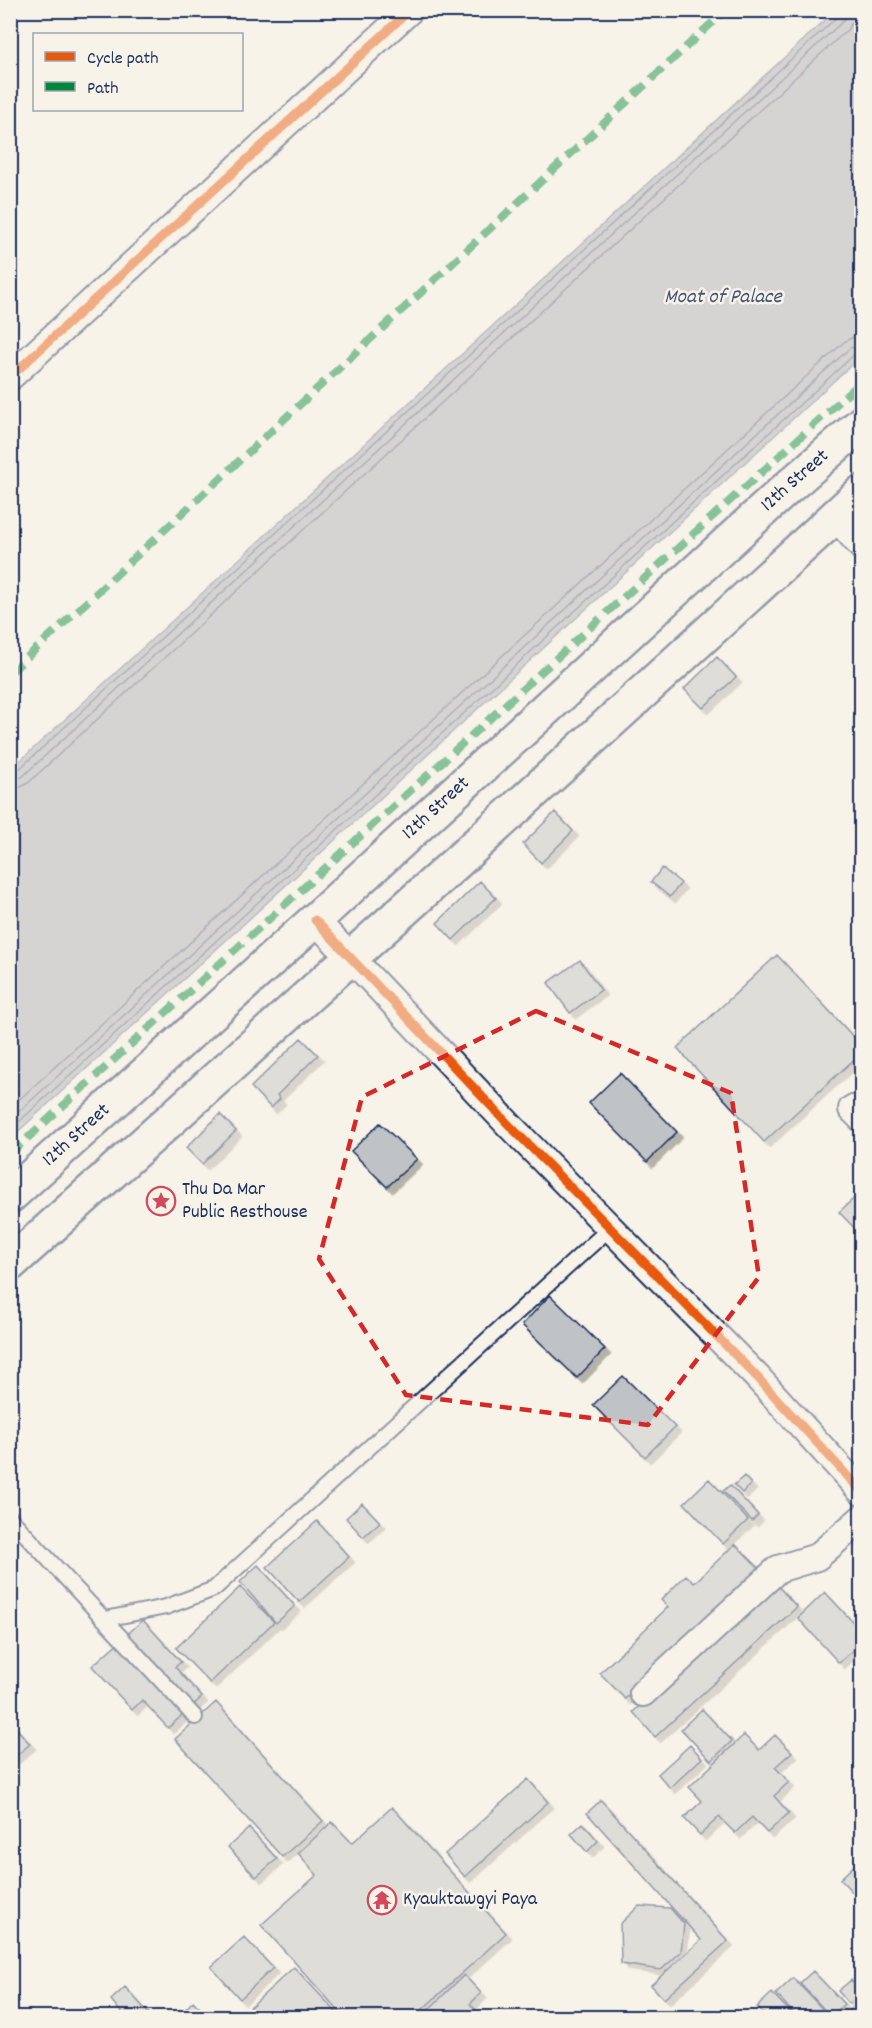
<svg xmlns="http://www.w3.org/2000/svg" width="872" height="2028" font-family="Dekko,sans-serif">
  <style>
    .water { fill: #acb0b9; stroke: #727c95; stroke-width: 1.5 }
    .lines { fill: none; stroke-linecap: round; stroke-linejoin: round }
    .shore { stroke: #556382; stroke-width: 1.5 }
    .building { fill: #c0c3c5; stroke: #1b2f5e; stroke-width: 1.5; filter: url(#shadow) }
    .service-casing { stroke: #1b2f5e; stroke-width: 18 }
    .minor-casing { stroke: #1b2f5e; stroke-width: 30 }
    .primary-casing { stroke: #1b2f5e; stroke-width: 38 }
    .service { stroke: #f7f3e8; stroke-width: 14 }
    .minor { stroke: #f7f3e8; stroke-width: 26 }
    .primary { stroke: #f7f3e8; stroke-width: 33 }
    .quiet { stroke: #00873e; stroke-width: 8; stroke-dasharray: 15 8; stroke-linecap: butt }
    .cycleway-casing { stroke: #f7f3e8; stroke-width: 13 }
    .cycleway { stroke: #e8590c; stroke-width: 9 }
    .marked { fill: none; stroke: #d62828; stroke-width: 4.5; stroke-dasharray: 12 8; stroke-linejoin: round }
    .labels { text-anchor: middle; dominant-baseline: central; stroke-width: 5; stroke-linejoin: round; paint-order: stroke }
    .street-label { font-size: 20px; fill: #1b2f5e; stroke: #f7f3e8 }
    .poi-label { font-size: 20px; fill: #1b2f5e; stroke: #f7f3e8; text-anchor: start }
    .water-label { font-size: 21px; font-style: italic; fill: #465679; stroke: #f7f3e8 }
  </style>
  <defs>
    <filter id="shadow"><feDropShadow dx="5.5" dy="5.5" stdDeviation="0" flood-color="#0004"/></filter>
  </defs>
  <rect width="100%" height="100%" fill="#f7f3e8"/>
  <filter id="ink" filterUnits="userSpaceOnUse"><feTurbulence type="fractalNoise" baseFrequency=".0167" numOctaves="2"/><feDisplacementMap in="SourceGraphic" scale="12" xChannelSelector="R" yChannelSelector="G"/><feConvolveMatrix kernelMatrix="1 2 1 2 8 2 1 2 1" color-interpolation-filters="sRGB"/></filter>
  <g filter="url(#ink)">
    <path class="water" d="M 835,11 L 861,11 L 861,356 L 11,1138 L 11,769 Z"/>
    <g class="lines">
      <path class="shore" d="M 10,773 L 17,771 L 836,18 L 838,10
        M 10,781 L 22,777 L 841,23 L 845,18 L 846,10
        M 10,790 L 19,788 L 28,783 L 847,30 L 853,21 L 855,10
        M 10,1108 L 844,342 L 853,337 L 862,335
        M 10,1120 L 850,348 L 862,345
        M 10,1130 L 855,354 L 862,352"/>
    </g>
    <path class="building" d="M 717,657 L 736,677 L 703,708 L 684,689 Z
      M 555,812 L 573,831 L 541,863 L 523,844 Z
      M 662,868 L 681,883 L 670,897 L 651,882 Z
      M 480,881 L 496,898 L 453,940 L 437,923 Z
      M 777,955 L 862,1046 L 862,1052 L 764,1142 L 677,1048 Z
      M 580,960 L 601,990 L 570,1013 L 548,983 Z
      M 301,1038 L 318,1055 L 277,1095 L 280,1099 L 271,1108 L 251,1087 Z
      M 620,1073 L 677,1132 L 647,1162 L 589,1103 Z
      M 220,1114 L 236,1131 L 202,1164 L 186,1148 Z
      M 380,1123 L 417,1159 L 387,1187 L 351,1151 Z
      M 862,1191 L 862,1236 L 839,1212 Z
      M 550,1295 L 605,1349 L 577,1378 L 522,1325 Z
      M 623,1376 L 675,1427 L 645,1457 L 593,1405 Z
      M 744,1476 L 751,1484 L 742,1493 L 734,1485 Z
      M 709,1479 L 748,1520 L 723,1544 L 684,1503 Z
      M 730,1485 L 758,1515 L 752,1521 L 723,1491 Z
      M 362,1503 L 380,1522 L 363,1537 L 346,1518 Z
      M 317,1521 L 349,1557 L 299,1602 L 267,1567 Z
      M 735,1544 L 761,1570 L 625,1699 L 600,1673 L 668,1607 L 661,1600 L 686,1575 L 694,1583 Z
      M 258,1565 L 295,1606 L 276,1623 L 240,1582 Z
      M 775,1583 L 797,1607 L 655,1737 L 633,1712 Z
      M 240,1587 L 274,1622 L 210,1683 L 176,1648 Z
      M 825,1592 L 862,1632 L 862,1642 L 839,1663 L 798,1618 Z
      M 143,1620 L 181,1662 L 175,1667 L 202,1697 L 168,1728 L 142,1700 L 132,1710 L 92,1666 Z
      M 216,1702 L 323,1821 L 282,1857 L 175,1739 Z
      M 702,1709 L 732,1741 L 711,1761 L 681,1729 Z
      M 10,1721 L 30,1744 L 10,1761 Z
      M 744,1735 L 759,1750 L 775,1735 L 792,1752 L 775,1767 L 789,1782 L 774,1796 L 789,1813 L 767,1833 L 752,1817 L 735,1833 L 719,1817 L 700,1835 L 684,1818 L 702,1801 L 689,1787 Z
      M 690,1745 L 702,1758 L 670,1788 L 658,1774 Z
      M 528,1779 L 548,1802 L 465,1877 L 445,1854 Z
      M 601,1800 L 728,1941 L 664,1999 L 651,1985 L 701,1940 L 587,1813 Z
      M 392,1807 L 506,1933 L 413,2018 L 345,2018 L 261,1925 L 317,1875 L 298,1853 L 332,1822 L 352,1843 Z
      M 583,1823 L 598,1841 L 587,1852 L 571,1834 Z
      M 249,1828 L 277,1859 L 256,1877 L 228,1847 Z
      M 862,1858 L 862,1902 L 840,1879 Z
      M 639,1906 L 670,1908 L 684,1924 L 681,1952 L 661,1970 L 621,1964 L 620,1924 Z
      M 244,1937 L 273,1968 L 240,1999 L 211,1967 Z
      M 294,1967 L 336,2012 L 330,2018 L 254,2018 L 247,2010 Z
      M 813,1971 L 844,2004 L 831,2017 L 800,1983 Z
      M 464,1975 L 481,1993 L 470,2004 L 484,2018 L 420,2018 Z
      M 793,1978 L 830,2017 L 829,2018 L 798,2018 L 776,1994 Z
      M 851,1980 L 862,1993 L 849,2004 L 838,1991 Z
      M 125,1987 L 153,2018 L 126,2018 L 111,2000 Z
      M 772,1993 L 796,2018 L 767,2018 L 757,2007 Z
      M 862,2000 L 862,2018 L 857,2018 L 850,2010 Z
      M 193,2001 L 209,2018 L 177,2018 Z"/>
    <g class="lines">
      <g class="service-casing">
        <path id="service" d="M 10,1518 L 195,1717
          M 105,1619 L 166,1607 L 214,1589 L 610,1228"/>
      </g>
      <g class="minor-casing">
        <path id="minor" d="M 10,377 L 410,10
          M 835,516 L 862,547
          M 315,920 L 510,1126 L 758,1378 L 862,1492
          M 852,1109 L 862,1119
          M 643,1693 L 778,1569 L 817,1557 L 862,1518"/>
      </g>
      <g class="primary-casing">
        <g id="primary">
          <path id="s1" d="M 10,1196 L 315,920 L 785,490 L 862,423"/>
          <path d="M 10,1264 L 457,862 L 862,492"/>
        </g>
      </g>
      <use href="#service" class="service"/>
      <use href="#minor" class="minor"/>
      <use href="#primary" class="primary"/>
      <path class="quiet" d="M 10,673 L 726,10
        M 10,1154 L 862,381"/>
      <g class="cycleway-casing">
        <path id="cycleway" d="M 10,377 L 410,10
          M 315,920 L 510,1126 L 758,1378 L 862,1492"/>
      </g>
      <use href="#cycleway" class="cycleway"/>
    </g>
  </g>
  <path d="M0 0H872V2028H0ZM 536,1011 L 731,1093 L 759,1277 L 648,1425 L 406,1395 L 319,1259 L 362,1097 Z" fill="#f7f3e8" fill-opacity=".55" fill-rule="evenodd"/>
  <path class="marked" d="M 536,1011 L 731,1093 L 759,1277 L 648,1425 L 406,1395 L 319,1259 L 362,1097 Z"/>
  <defs>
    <g id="sight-ring" transform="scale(1.5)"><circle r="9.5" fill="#f7f3e8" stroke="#d1495b" stroke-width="1.5"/><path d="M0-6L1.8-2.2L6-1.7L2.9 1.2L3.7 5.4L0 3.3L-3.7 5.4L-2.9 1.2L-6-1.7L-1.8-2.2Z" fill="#d1495b"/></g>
    <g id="temple-ring" transform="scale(1.5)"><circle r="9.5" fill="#f7f3e8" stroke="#d1495b" stroke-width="1.5"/><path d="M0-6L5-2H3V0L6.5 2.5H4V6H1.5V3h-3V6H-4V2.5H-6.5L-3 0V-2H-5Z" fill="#d1495b"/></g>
  </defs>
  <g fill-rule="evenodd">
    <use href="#sight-ring" x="161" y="1201"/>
    <use href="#temple-ring" x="382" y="1900"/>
  </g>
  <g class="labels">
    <g class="street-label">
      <text stroke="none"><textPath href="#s1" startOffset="1062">12th Street</textPath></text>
      <text stroke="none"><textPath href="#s1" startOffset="576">12th Street</textPath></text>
      <text stroke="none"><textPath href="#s1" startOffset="90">12th Street</textPath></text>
    </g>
    <g class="poi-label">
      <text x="182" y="1190">Thu Da Mar<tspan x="182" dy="23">Public Resthouse</tspan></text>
      <text x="403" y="1900">Kyauktawgyi Paya</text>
    </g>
    <g class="water-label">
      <text x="723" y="298">Moat of Palace</text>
    </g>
  </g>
  <rect width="872" height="2028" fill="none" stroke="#f7f3e8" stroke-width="36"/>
  <rect x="18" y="18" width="836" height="1992" fill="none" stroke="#1b2f5e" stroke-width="2" filter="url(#ink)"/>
  <rect x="33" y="33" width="210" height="78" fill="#f7f3e8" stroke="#9fa5b1" stroke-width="1.5"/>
  <rect x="45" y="52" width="30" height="9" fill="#e8590c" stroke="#9fa5b1" stroke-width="1.5"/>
  <text x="87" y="63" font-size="18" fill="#1b2f5e">Cycle path</text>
  <rect x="45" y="82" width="30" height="9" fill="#00873e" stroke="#9fa5b1" stroke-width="1.5"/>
  <text x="87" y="93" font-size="18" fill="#1b2f5e">Path</text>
</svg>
